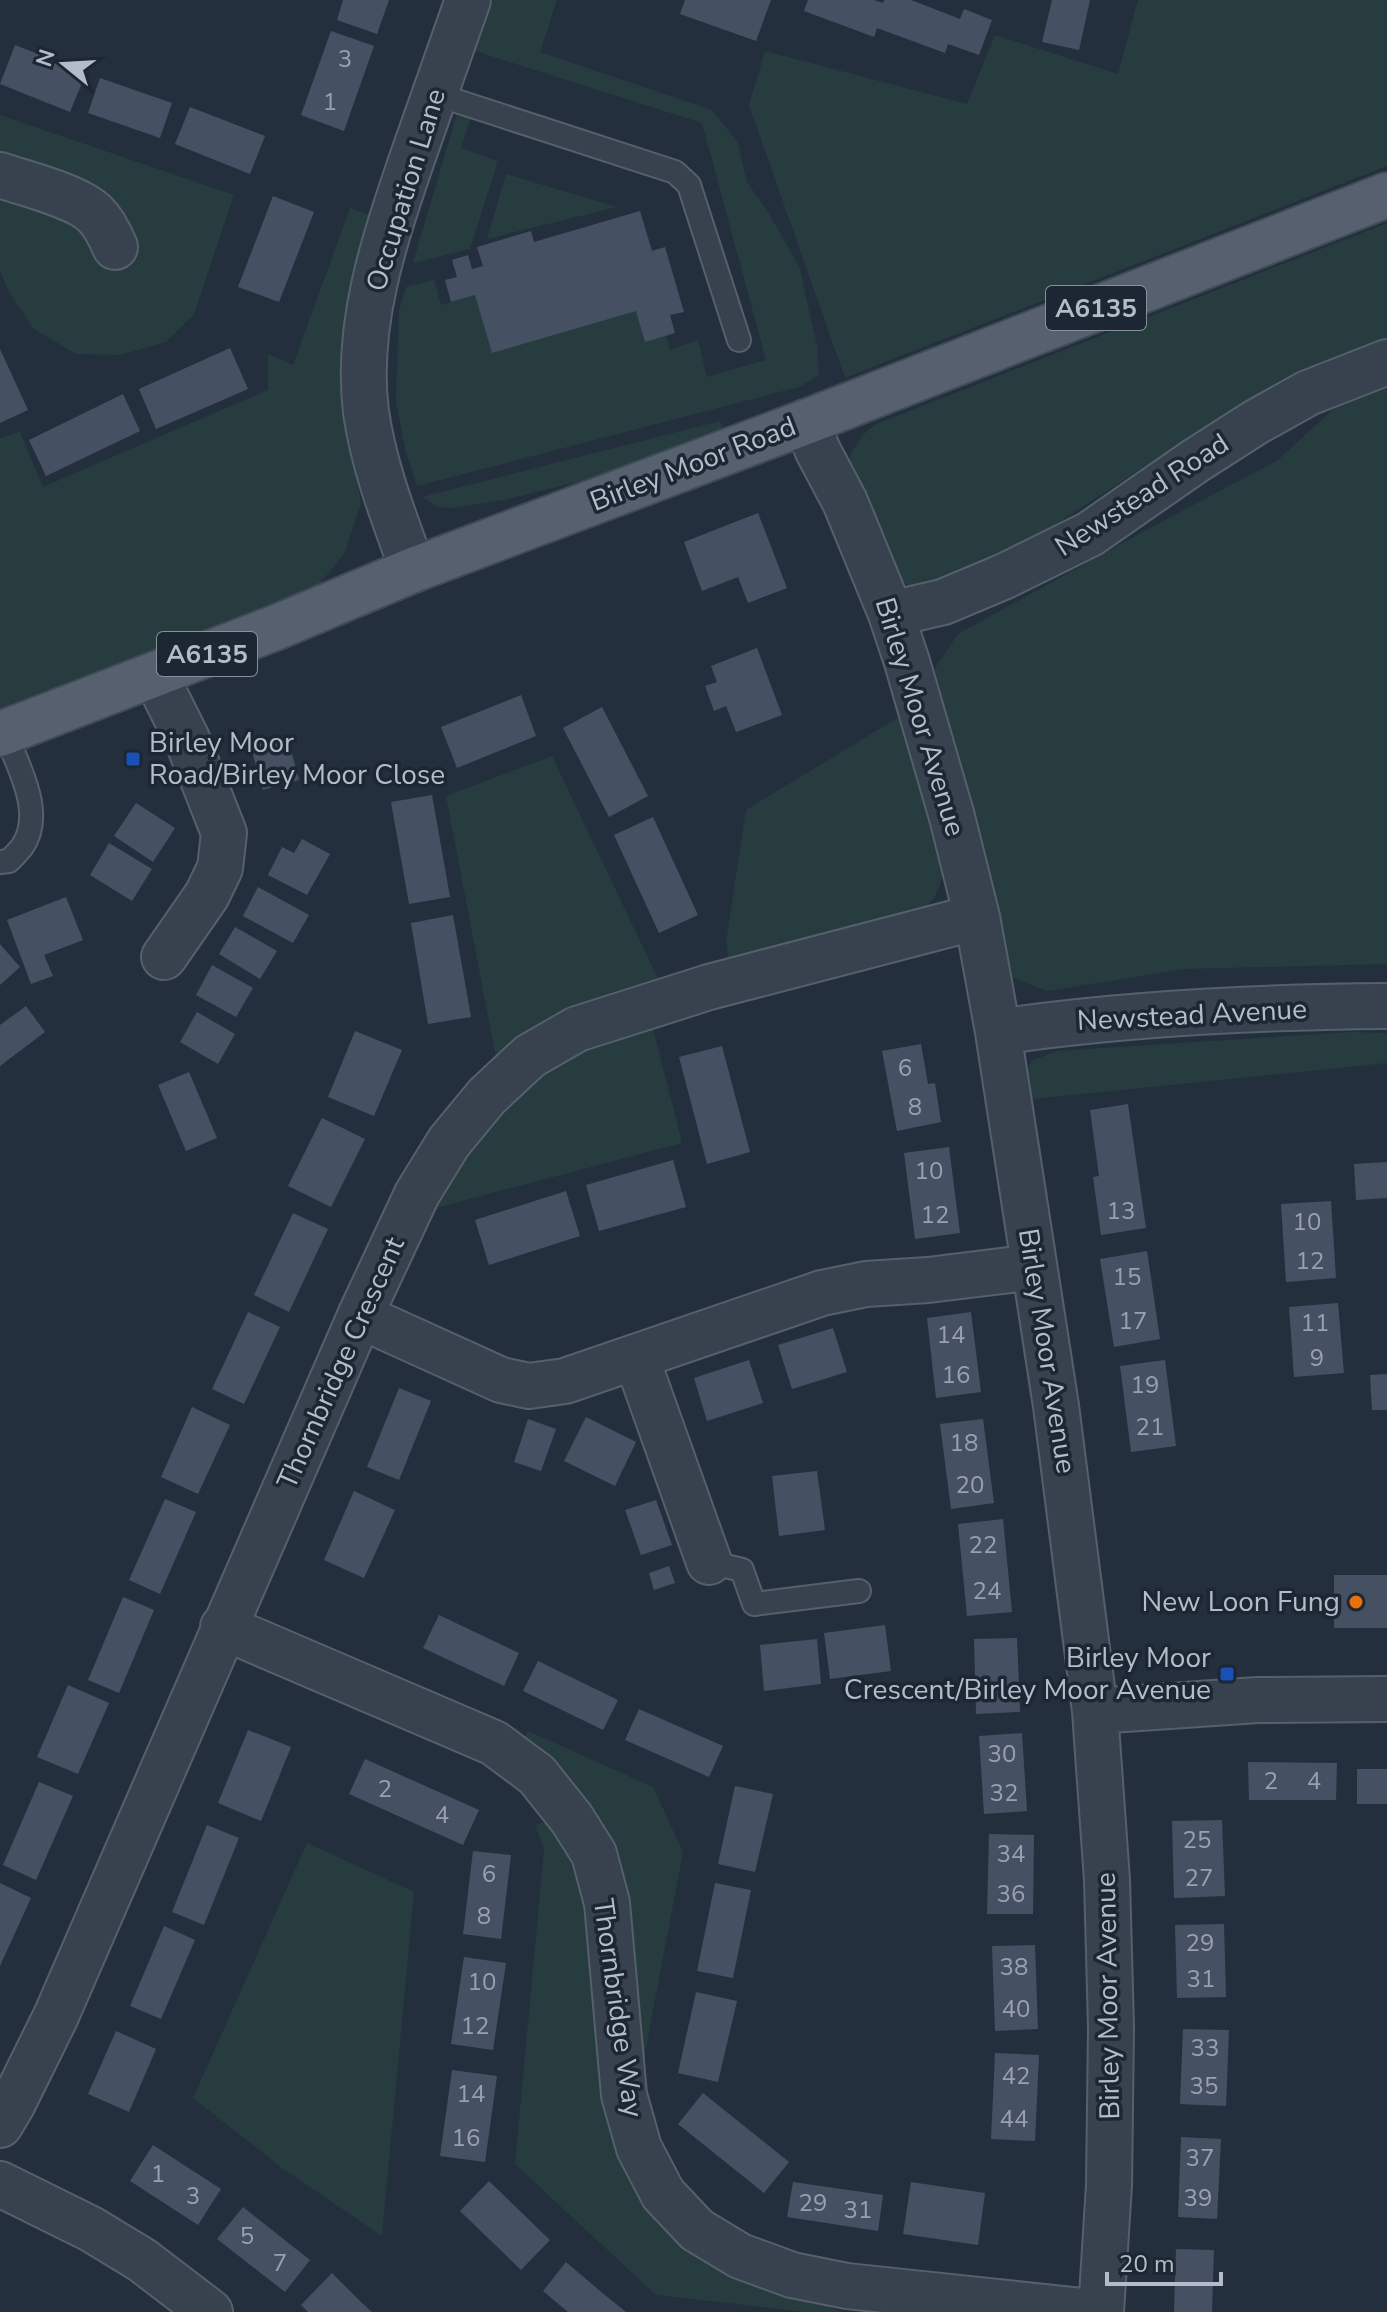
<svg xmlns="http://www.w3.org/2000/svg" width="1387" height="2312" font-family="'Nunito Sans',sans-serif">
  <style>
    .green { fill: #263c3f }
    .building { fill: #455162 }
    .lines { fill: none; stroke-linecap: round; stroke-linejoin: round }
    .service-casing { stroke: #565f6c; stroke-width: 26 }
    .minor-casing { stroke: #565f6c; stroke-width: 48 }
    .tertiary-casing { stroke: #565f6c; stroke-width: 48 }
    .primary-casing { stroke: #414a57; stroke-width: 48 }
    .service { stroke: #38414e; stroke-width: 22 }
    .minor { stroke: #38414e; stroke-width: 44 }
    .tertiary { stroke: #38414e; stroke-width: 44 }
    .primary { stroke: #56606e; stroke-width: 44 }
    .transit-dot { fill: #1a4fb4; stroke: #1d2633; stroke-width: 3 }
    .food-dot { fill: #e8710a; stroke: #1d2633; stroke-width: 3 }
    .labels { text-anchor: middle; dominant-baseline: central; stroke-width: 7; stroke-linejoin: round; paint-order: stroke }
    .number-label { font-size: 24px; fill: #98a1af }
    .shield { fill: #1d2633; stroke: #878f9c; stroke-width: 2 }
    .shield-label { font-size: 26px; font-weight: bold; fill: #b4bcc9 }
    .street-label { font-size: 28px; fill: #b4bcc9; stroke: #1d2633 }
    .poi-label { font-size: 28px; fill: #b4bcc9; stroke: #1d2633; text-anchor: end }
  </style>
  <rect width="100%" height="100%" fill="#242f3e"/>
  <path class="green" d="M 493,0 L 557,0 L 540,52 L 712,110 L 738,143 L 747,182 L 766,209 L 799,266 L 817,345 L 819,375 L 799,387 L 417,486 L 406,453 L 396,402 L 399,311 L 406,287 L 434,280 L 441,305 L 475,295 L 636,311 L 666,336 L 670,350 L 698,340 L 707,377 L 766,360 L 702,123 L 475,51 Z
    M 1138,0 L 1387,0 L 1387,166 L 845,378 L 749,105 L 765,51 L 967,104 L 995,35 L 1118,74 Z
    M 458,110 L 472,115 L 461,148 L 498,161 L 470,249 L 413,263 Z
    M 0,115 L 234,195 L 194,314 L 166,342 L 121,355 L 76,354 L 34,329 L 7,289 L 0,269 Z
    M 506,174 L 617,207 L 487,239 Z
    M 350,208 L 373,216 L 358,258 L 345,319 L 341,381 L 361,503 L 345,553 L 317,587 L 0,708 L 0,438 L 20,432 L 43,487 L 268,390 L 268,354 L 293,365 Z
    M 1387,223 L 1387,345 L 1321,366 L 1227,413 L 1039,535 L 930,582 L 908,585 L 895,576 L 847,472 L 852,451 L 865,433 L 876,424 Z
    M 1387,384 L 1387,964 L 1185,969 L 1047,991 L 1008,976 L 929,677 L 958,634 L 1148,529 L 1278,460 L 1345,398 Z
    M 720,421 L 724,431 L 598,477 L 504,500 L 451,508 L 438,507 L 422,497 Z
    M 899,717 L 944,874 L 934,898 L 920,914 L 729,961 L 726,942 L 746,810 Z
    M 552,756 L 661,985 L 496,1058 L 446,796 Z
    M 652,1024 L 682,1143 L 428,1210 L 461,1150 L 546,1069 L 600,1039 Z
    M 1351,1032 L 1387,1033 L 1387,1063 L 1023,1100 L 1024,1077 L 1031,1061 L 1057,1051 Z
    M 528,1731 L 653,1787 L 683,1852 L 643,2064 L 611,1872 L 518,1749 Z
    M 554,1819 L 575,1857 L 591,1914 L 616,2128 L 777,2286 L 842,2312 L 805,2312 L 656,2295 L 515,2164 L 544,1849 L 535,1825 Z
    M 307,1843 L 414,1892 L 382,2236 L 282,2168 L 193,2098 Z"/>
  <path class="building" d="M 343,0 L 389,0 L 377,34 L 337,20 Z
    M 685,0 L 771,0 L 756,41 L 680,14 Z
    M 808,0 L 874,0 L 883,3 L 884,0 L 911,0 L 960,19 L 964,9 L 992,20 L 979,55 L 948,44 L 945,53 L 877,28 L 874,37 L 804,11 Z
    M 1052,0 L 1090,0 L 1079,50 L 1042,42 Z
    M 331,31 L 374,46 L 344,131 L 301,115 Z
    M 15,45 L 86,73 L 70,112 L 0,84 Z
    M 100,78 L 172,103 L 160,138 L 88,113 Z
    M 190,107 L 265,136 L 250,174 L 175,144 Z
    M 273,196 L 314,212 L 279,302 L 238,287 Z
    M 640,211 L 652,251 L 665,247 L 684,312 L 670,315 L 675,333 L 645,342 L 636,311 L 492,353 L 475,295 L 451,302 L 445,280 L 457,277 L 452,260 L 468,255 L 472,269 L 483,266 L 477,247 L 531,231 L 534,242 Z
    M 230,348 L 248,389 L 156,429 L 139,389 Z
    M 0,349 L 28,410 L 0,423 Z
    M 123,394 L 140,431 L 46,476 L 29,440 Z
    M 758,513 L 787,588 L 748,603 L 738,577 L 702,591 L 684,542 Z
    M 757,648 L 782,715 L 736,732 L 726,706 L 714,711 L 705,686 L 717,682 L 711,666 Z
    M 521,695 L 536,736 L 457,768 L 441,727 Z
    M 602,707 L 648,796 L 609,817 L 563,728 Z
    M 287,735 L 299,780 L 263,790 L 250,745 Z
    M 432,795 L 450,897 L 409,904 L 391,802 Z
    M 136,803 L 175,828 L 153,862 L 114,836 Z
    M 653,817 L 698,915 L 659,933 L 614,835 Z
    M 302,839 L 330,854 L 307,895 L 268,875 L 282,847 L 294,853 Z
    M 109,843 L 152,869 L 132,901 L 90,875 Z
    M 258,887 L 309,915 L 293,943 L 243,916 Z
    M 66,897 L 83,940 L 44,955 L 53,976 L 31,984 L 7,920 Z
    M 453,915 L 471,1017 L 428,1024 L 411,923 Z
    M 235,927 L 277,951 L 260,979 L 219,954 Z
    M 0,944 L 20,967 L 0,985 Z
    M 212,965 L 253,988 L 236,1017 L 196,995 Z
    M 26,1006 L 45,1032 L 0,1066 L 0,1025 Z
    M 197,1012 L 235,1034 L 218,1064 L 180,1042 Z
    M 355,1031 L 402,1050 L 374,1116 L 328,1097 Z
    M 921,1044 L 928,1084 L 935,1083 L 941,1122 L 897,1131 L 882,1051 Z
    M 722,1046 L 750,1152 L 707,1164 L 679,1057 Z
    M 189,1072 L 217,1138 L 186,1151 L 158,1085 Z
    M 1128,1104 L 1146,1228 L 1101,1235 L 1093,1177 L 1099,1176 L 1090,1110 Z
    M 322,1118 L 365,1139 L 331,1207 L 288,1186 Z
    M 949,1147 L 960,1233 L 915,1239 L 904,1153 Z
    M 673,1160 L 686,1207 L 599,1231 L 586,1185 Z
    M 1387,1162 L 1387,1198 L 1356,1200 L 1354,1164 Z
    M 566,1191 L 580,1236 L 489,1265 L 475,1220 Z
    M 1331,1201 L 1336,1278 L 1286,1282 L 1281,1204 Z
    M 293,1213 L 328,1229 L 289,1312 L 254,1295 Z
    M 1147,1251 L 1160,1339 L 1114,1347 L 1100,1259 Z
    M 1338,1303 L 1344,1373 L 1294,1377 L 1289,1307 Z
    M 248,1312 L 280,1327 L 244,1404 L 212,1389 Z
    M 971,1312 L 981,1392 L 936,1398 L 927,1318 Z
    M 833,1328 L 847,1372 L 792,1389 L 778,1345 Z
    M 749,1360 L 763,1403 L 707,1421 L 694,1378 Z
    M 1165,1360 L 1176,1446 L 1131,1452 L 1120,1366 Z
    M 1387,1374 L 1387,1410 L 1372,1410 L 1370,1375 Z
    M 399,1388 L 431,1401 L 399,1480 L 367,1467 Z
    M 192,1407 L 230,1425 L 198,1494 L 161,1477 Z
    M 586,1417 L 636,1442 L 615,1486 L 564,1461 Z
    M 528,1419 L 556,1429 L 541,1471 L 514,1462 Z
    M 983,1419 L 994,1503 L 951,1509 L 940,1424 Z
    M 817,1471 L 825,1530 L 779,1536 L 772,1476 Z
    M 354,1491 L 395,1510 L 364,1578 L 324,1560 Z
    M 165,1499 L 196,1512 L 160,1594 L 129,1580 Z
    M 656,1500 L 672,1545 L 641,1555 L 625,1510 Z
    M 1003,1519 L 1012,1612 L 967,1616 L 958,1524 Z
    M 669,1566 L 675,1583 L 654,1590 L 649,1573 Z
    M 1334,1575 L 1387,1575 L 1387,1628 L 1334,1628 Z
    M 123,1597 L 154,1610 L 119,1693 L 88,1680 Z
    M 439,1615 L 519,1653 L 504,1686 L 423,1648 Z
    M 885,1625 L 891,1671 L 830,1679 L 824,1633 Z
    M 1017,1638 L 1020,1712 L 976,1714 L 974,1639 Z
    M 817,1639 L 821,1684 L 764,1691 L 760,1645 Z
    M 538,1661 L 618,1700 L 603,1730 L 523,1691 Z
    M 68,1685 L 109,1703 L 78,1774 L 37,1757 Z
    M 639,1709 L 723,1746 L 709,1777 L 625,1740 Z
    M 248,1730 L 291,1747 L 261,1821 L 218,1803 Z
    M 1022,1733 L 1027,1811 L 984,1814 L 979,1736 Z
    M 365,1759 L 479,1810 L 463,1845 L 349,1794 Z
    M 1248,1762 L 1337,1763 L 1336,1800 L 1249,1800 Z
    M 1357,1769 L 1387,1769 L 1387,1804 L 1357,1804 Z
    M 39,1782 L 73,1796 L 36,1880 L 3,1865 Z
    M 735,1786 L 773,1794 L 755,1872 L 718,1864 Z
    M 1222,1820 L 1225,1896 L 1174,1898 L 1172,1821 Z
    M 207,1825 L 239,1838 L 204,1925 L 172,1912 Z
    M 989,1834 L 1034,1835 L 1033,1914 L 987,1914 Z
    M 473,1851 L 511,1855 L 501,1939 L 463,1934 Z
    M 0,1883 L 31,1898 L 0,1966 Z
    M 715,1883 L 751,1890 L 733,1978 L 697,1971 Z
    M 1224,1924 L 1226,1997 L 1177,1998 L 1175,1925 Z
    M 164,1926 L 195,1940 L 161,2019 L 130,2006 Z
    M 1035,1945 L 1038,2029 L 995,2031 L 992,1946 Z
    M 464,1957 L 506,1963 L 493,2050 L 451,2044 Z
    M 696,1992 L 737,2001 L 718,2082 L 678,2073 Z
    M 1183,2029 L 1229,2030 L 1226,2106 L 1180,2104 Z
    M 116,2031 L 156,2049 L 129,2112 L 88,2094 Z
    M 995,2053 L 1039,2055 L 1035,2141 L 991,2139 Z
    M 452,2070 L 497,2076 L 485,2162 L 440,2156 Z
    M 703,2093 L 789,2162 L 764,2193 L 678,2124 Z
    M 1181,2137 L 1221,2139 L 1217,2219 L 1178,2217 Z
    M 153,2145 L 221,2189 L 198,2225 L 130,2181 Z
    M 489,2181 L 550,2240 L 521,2270 L 460,2211 Z
    M 793,2182 L 883,2195 L 878,2231 L 787,2217 Z
    M 911,2182 L 985,2193 L 978,2245 L 903,2234 Z
    M 243,2207 L 310,2260 L 285,2292 L 217,2239 Z
    M 1176,2249 L 1214,2250 L 1212,2312 L 1174,2312 Z
    M 566,2262 L 600,2291 L 626,2312 L 568,2312 L 543,2291 Z
    M 332,2273 L 361,2302 L 372,2312 L 308,2312 L 301,2305 Z"/>
  <g class="lines">
    <g class="service-casing">
      <path id="service" d="M 435,94 L 675,172 L 689,185 L 739,340
        M 0,862 L 9,861 C 13,857 18,852 22,847 C 46,813 17,765 5,732
        M 709,1562 L 742,1570 L 754,1604 L 859,1591"/>
    </g>
    <g class="minor-casing">
      <path id="minor" d="M 0,175 C 26,184 77,196 95,214 C 104,223 110,235 115,247
        M 806,422 L 818,451 L 845,502 L 891,614 L 907,662 L 952,817 L 977,917 L 998,1032 L 1056,1406 L 1095,1711 L 1107,1880 L 1111,2028 L 1109,2185 L 1101,2312
        M 891,614 L 943,602 L 1005,576 L 1090,534 L 1195,461 L 1256,422 L 1308,393 L 1387,362
        M 155,675 L 187,739 L 224,833 L 220,868 L 207,895 L 164,957
        M 998,1032 C 1127,1013 1257,1007 1387,1006
        M 360,1316 L 501,1380 L 529,1386 L 565,1381 L 822,1293 L 866,1284 L 928,1280 L 1034,1267
        M 636,1357 L 709,1562
        M 223,1627 L 494,1743 L 537,1775 L 572,1819 L 594,1854 L 607,1903 L 624,2095 L 639,2148 L 663,2194 L 697,2230 L 740,2256 L 792,2275 L 847,2286 L 1091,2312
        M 1095,1711 L 1258,1700 L 1387,1699
        M 0,2125 L 13,2103 L 56,2016 L 360,1316 L 417,1194 L 449,1142 L 487,1096 L 530,1056 L 577,1029 L 709,987 L 977,917
        M 0,2184 L 91,2229 L 142,2260 L 210,2312"/>
    </g>
    <g class="tertiary-casing">
      <path id="tertiary" d="M 413,570 C 394,518 374,467 366,412 C 355,324 385,238 413,156 C 431,104 450,52 468,0"/>
    </g>
    <g class="primary-casing">
      <path id="primary" d="M 0,734 L 277,627 L 413,570 L 806,422 L 1387,195"/>
    </g>
    <use href="#service" class="service"/>
    <use href="#minor" class="minor"/>
    <use href="#tertiary" class="tertiary"/>
    <use href="#primary" class="primary"/>
  </g>
  <g class="transit-dot">
    <rect x="125" y="751" width="16" height="16" rx="4"/>
    <rect x="1219" y="1666" width="16" height="16" rx="4"/>
  </g>
  <circle class="food-dot" cx="1356" cy="1602" r="8"/>
  <g class="labels">
    <g class="number-label">
      <text x="345" y="59">3</text>
      <text x="330" y="102">1</text>
      <text x="905" y="1068">6</text>
      <text x="915" y="1107">8</text>
      <text x="929" y="1171">10</text>
      <text x="1121" y="1211">13</text>
      <text x="935" y="1215">12</text>
      <text x="1307" y="1222">10</text>
      <text x="1310" y="1261">12</text>
      <text x="1127" y="1277">15</text>
      <text x="1133" y="1321">17</text>
      <text x="1315" y="1323">11</text>
      <text x="951" y="1335">14</text>
      <text x="1317" y="1358">9</text>
      <text x="956" y="1375">16</text>
      <text x="1145" y="1385">19</text>
      <text x="1150" y="1427">21</text>
      <text x="964" y="1443">18</text>
      <text x="970" y="1485">20</text>
      <text x="983" y="1545">22</text>
      <text x="987" y="1591">24</text>
      <text x="1002" y="1754">30</text>
      <text x="1271" y="1781">2</text>
      <text x="1314" y="1781">4</text>
      <text x="385" y="1789">2</text>
      <text x="1004" y="1793">32</text>
      <text x="442" y="1815">4</text>
      <text x="1197" y="1840">25</text>
      <text x="1011" y="1854">34</text>
      <text x="489" y="1874">6</text>
      <text x="1199" y="1878">27</text>
      <text x="1011" y="1894">36</text>
      <text x="484" y="1916">8</text>
      <text x="1200" y="1943">29</text>
      <text x="1014" y="1967">38</text>
      <text x="1201" y="1979">31</text>
      <text x="482" y="1982">10</text>
      <text x="1016" y="2009">40</text>
      <text x="475" y="2026">12</text>
      <text x="1205" y="2048">33</text>
      <text x="1016" y="2076">42</text>
      <text x="1204" y="2086">35</text>
      <text x="471" y="2094">14</text>
      <text x="1014" y="2119">44</text>
      <text x="466" y="2138">16</text>
      <text x="1200" y="2158">37</text>
      <text x="158" y="2174">1</text>
      <text x="193" y="2196">3</text>
      <text x="1198" y="2198">39</text>
      <text x="813" y="2203">29</text>
      <text x="858" y="2210">31</text>
      <text x="247" y="2236">5</text>
      <text x="280" y="2263">7</text>
    </g>
    <g class="shield">
      <rect x="1046" y="286" width="100" height="44" rx="6"/>
      <rect x="157" y="632" width="100" height="44" rx="6"/>
    </g>
    <g class="shield-label">
      <text x="1096" y="308">A6135</text>
      <text x="207" y="654">A6135</text>
    </g>
    <g class="street-label">
      <text transform="translate(406 190) rotate(-73)">Occupation Lane</text>
      <text transform="translate(693 464) rotate(-21)">Birley Moor Road</text>
      <text transform="translate(1142 495) rotate(-33)">Newstead Road</text>
      <text transform="translate(920 717) rotate(73)">Birley Moor Avenue</text>
      <text transform="translate(1192 1015) rotate(-3)">Newstead Avenue</text>
      <text transform="translate(1047 1351) rotate(81)">Birley Moor Avenue</text>
      <text transform="translate(341 1363) rotate(-66)">Thornbridge Crescent</text>
      <text transform="translate(1108 1996) rotate(-91)">Birley Moor Avenue</text>
      <text transform="translate(618 2008) rotate(82)">Thornbridge Way</text>
    </g>
    <g class="poi-label">
      <text x="149" y="743" text-anchor="start">Birley Moor<tspan x="149" dy="32">Road/Birley Moor Close</tspan></text>
      <text x="1340" y="1602">New Loon Fung</text>
      <text x="1211" y="1658">Birley Moor<tspan x="1211" dy="32">Crescent/Birley Moor Avenue</tspan></text>
    </g>
  </g>
  <g transform="translate(64 64) rotate(288)" stroke="#1d2633" stroke-width="6" paint-order="stroke">
  <path d="M0-6L14 30L0 20L-14 30Z" fill="#b4bcc9"/>
  <text y="-12" font-size="22" font-weight="bold" text-anchor="middle" fill="#b4bcc9">N</text>
  </g>
  <path d="M1107 2272v12h114v-12" fill="none" stroke="#b4bcc9" stroke-width="4"/>
  <text x="1119" y="2272" font-size="24" fill="#b4bcc9" stroke="#1d2633" stroke-width="6" paint-order="stroke">20 m</text>
</svg>
